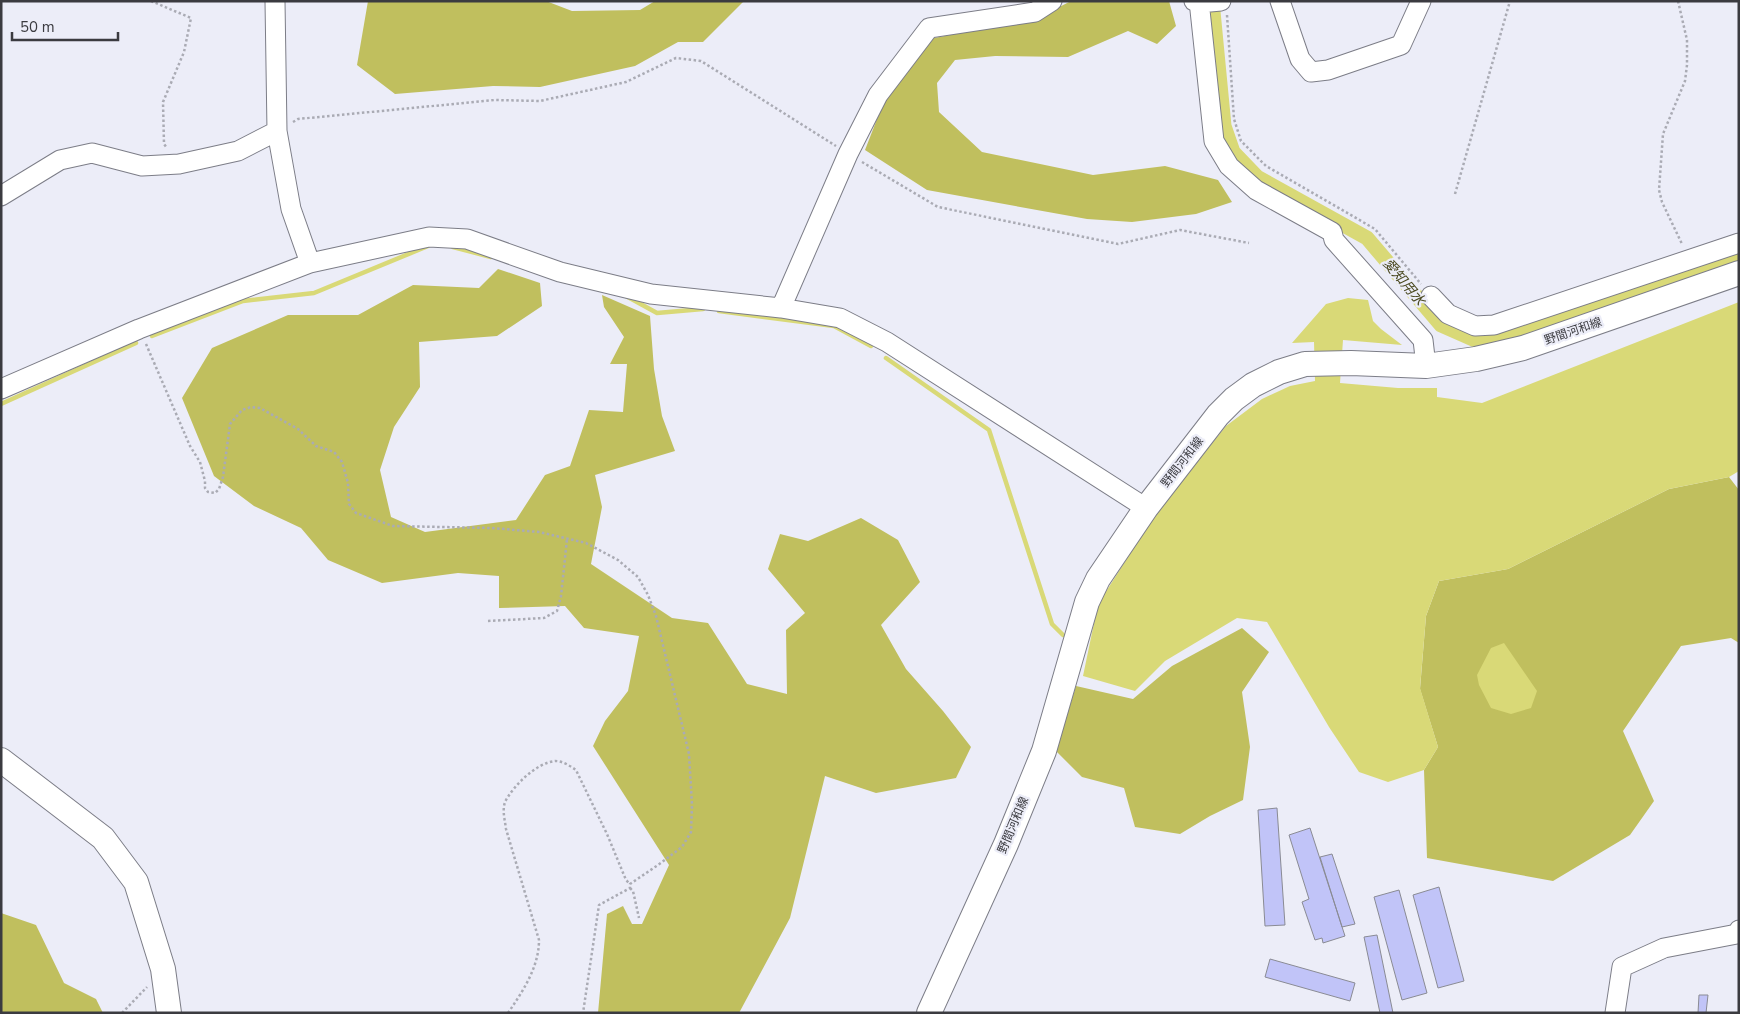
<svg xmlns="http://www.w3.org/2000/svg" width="1740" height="1014" font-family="'Nunito Sans','Noto Sans JP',sans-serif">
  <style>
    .forest { fill: #c0bf5e }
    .water { fill: #d9d977 }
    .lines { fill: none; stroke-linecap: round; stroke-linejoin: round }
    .stream { stroke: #d9d977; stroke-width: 4.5 }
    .canal { stroke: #d9d977; stroke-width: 15 }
    .building { fill: #c1c4f8; stroke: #8a8b94 }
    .minor-casing { stroke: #7c7d87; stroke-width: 21 }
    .major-casing { stroke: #7c7d87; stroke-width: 26 }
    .path { stroke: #aaabb4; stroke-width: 2.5; stroke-dasharray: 2.5 2.5; stroke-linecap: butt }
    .minor { stroke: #fff; stroke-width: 19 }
    .major { stroke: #fff; stroke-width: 24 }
    .labels { text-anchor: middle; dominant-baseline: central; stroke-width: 4.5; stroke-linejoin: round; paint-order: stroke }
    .street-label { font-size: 12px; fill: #3b3b40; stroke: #ecedf8 }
    .water-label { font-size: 14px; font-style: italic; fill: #49481f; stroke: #ecedf8 }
  </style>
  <rect width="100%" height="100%" fill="#ecedf8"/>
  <path class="forest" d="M 368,1 L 546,1 L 572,11 L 640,10 L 655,1 L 743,2 L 703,42 L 678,42 L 635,66 L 540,87 L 493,86 L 395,94 L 357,65 Z
    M 1071,1 L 1169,1 L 1176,26 L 1157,44 L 1128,31 L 1068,57 L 995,56 L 955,60 L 937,83 L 939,112 L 982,152 L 1093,175 L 1165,166 L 1218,180 L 1232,202 L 1196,214 L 1132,222 L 1087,219 L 927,190 L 865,150 L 886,96 L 934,38 L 1036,19 Z
    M 498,269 L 540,283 L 542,306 L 497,336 L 419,342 L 420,387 L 394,427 L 380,470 L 391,517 L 425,532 L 516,520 L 545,475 L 570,466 L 589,410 L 623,412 L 627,364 L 610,364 L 624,337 L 604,307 L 602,295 L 650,316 L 654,369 L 662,416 L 675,451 L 595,475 L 602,507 L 591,564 L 672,618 L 708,623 L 747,684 L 787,694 L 786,630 L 805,613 L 768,569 L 780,534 L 808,541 L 861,518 L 898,540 L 920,582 L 881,625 L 906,669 L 943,711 L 971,747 L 956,778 L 876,793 L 825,776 L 790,918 L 739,1013 L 598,1013 L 607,914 L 623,906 L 632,924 L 642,924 L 669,865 L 593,746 L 605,721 L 628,691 L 639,636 L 584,628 L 565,606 L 499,608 L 499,576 L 458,573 L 382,583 L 328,560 L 301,528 L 254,506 L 214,476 L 182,398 L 212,348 L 288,315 L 358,315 L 413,285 L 479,288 Z
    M 1729,477 L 1739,490 L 1739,643 L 1731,638 L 1681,646 L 1623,731 L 1654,801 L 1630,835 L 1553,881 L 1427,858 L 1424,770 L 1438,747 L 1420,689 L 1426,616 L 1439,581 L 1508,569 L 1669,489 Z
    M 1242,628 L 1269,652 L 1242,692 L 1250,747 L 1243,800 L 1210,816 L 1180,834 L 1135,827 L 1124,788 L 1082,777 L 1056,751 L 1076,686 L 1133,699 L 1172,666 Z
    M 1,913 L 36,925 L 64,983 L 96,999 L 103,1013 L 1,1013 Z"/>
  <path class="water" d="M 1348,298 L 1368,300 L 1373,321 L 1381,329 L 1402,345 L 1343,340 L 1340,383 L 1398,388 L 1437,388 L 1437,397 L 1482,403 L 1739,302 L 1739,471 L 1729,477 L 1669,489 L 1508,569 L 1439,581 L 1426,616 L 1420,688 L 1438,747 L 1424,770 L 1388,782 L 1359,772 L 1329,727 L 1267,622 L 1237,618 L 1165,661 L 1135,691 L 1083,676 L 1098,604 L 1156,513 L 1226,426 L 1262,399 L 1290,386 L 1315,381 L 1314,342 L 1292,343 L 1326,304 Z
    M 1504,643 L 1537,691 L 1531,708 L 1511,714 L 1491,708 L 1479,685 L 1477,675 L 1491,648 Z"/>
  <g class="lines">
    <path class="stream" d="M 453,247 L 491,257
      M 626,296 L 657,313 L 703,309
      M 719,311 L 834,326 L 871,346
      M 152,336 L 243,301 L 314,293 L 428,246
      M 886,358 L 989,430 L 1052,624 L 1063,635
      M 1,404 L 136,343"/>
    <path class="canal" d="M 1212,1 L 1224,126 L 1233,152 L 1257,177 L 1367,238 L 1441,325 L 1475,340 L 1494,339 L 1739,255"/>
  </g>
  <path class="building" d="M 1277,808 L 1285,925 L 1265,926 L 1258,810 Z
    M 1310,828 L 1345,936 L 1323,943 L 1322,938 L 1315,940 L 1302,902 L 1309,899 L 1289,835 Z
    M 1332,854 L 1355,924 L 1342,927 L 1320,857 Z
    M 1439,887 L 1464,981 L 1438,988 L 1413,895 Z
    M 1399,890 L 1427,993 L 1402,1000 L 1374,897 Z
    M 1377,935 L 1393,1013 L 1380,1013 L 1364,937 Z
    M 1270,959 L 1355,983 L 1350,1001 L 1265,977 Z
    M 1699,995 L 1708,995 L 1706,1013 L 1698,1013 Z"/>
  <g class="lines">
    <g class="minor-casing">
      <path id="minor" d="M 275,1 L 277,131 L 291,209 L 310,263
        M 1194,1 L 1199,3 L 1221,1
        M 1199,1 L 1214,141 L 1229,166 L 1256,190 L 1332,232 L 1334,240 L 1423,340 L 1426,366
        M 1280,1 L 1300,59 L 1311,72 L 1328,70 L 1401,45 L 1421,1
        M 1,196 L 60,160 L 92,153 L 142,166 L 179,164 L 238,151 L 277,131
        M 1431,296 L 1448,314 L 1475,326 L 1494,325 L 1739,243
        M 781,308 L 848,154 L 878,95 L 929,28 L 1035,12 L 1052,1
        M 1,389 L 139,329 L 310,263 L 429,237 L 467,239 L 560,272 L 651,294 L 781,308 L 840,318 L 887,342 L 1146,508
        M 1615,1013 L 1622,967 L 1664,948 L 1737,934 L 1739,930"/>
    </g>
    <g class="major-casing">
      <path id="major" d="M 1,760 L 103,838 L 136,882 L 163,969 L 169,1013
        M 929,1013 L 1006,844 L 1044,751 L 1087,602 L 1098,579 L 1146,508 L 1218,415 L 1234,399 L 1253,385 L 1279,372 L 1305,364 L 1351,363 L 1426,366 L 1476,359 L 1523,348 L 1739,273"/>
    </g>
    <path class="path" d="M 151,1 L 191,18 L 184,52 L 163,102 L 164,144 L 167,148
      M 1678,1 L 1687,40 L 1687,65 L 1685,81 L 1663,134 L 1659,190 L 1662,202 L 1682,244
      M 1227,15 L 1234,119 L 1241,141 L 1266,166 L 1375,229 L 1421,284
      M 293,122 L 298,119 L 495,100 L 540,101 L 626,82 L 676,58 L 701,61 L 836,146
      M 862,162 L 938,207 L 1118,244 L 1180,230 L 1249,243
      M 1455,194 L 1510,1
      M 146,344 L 190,446 L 200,462 L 205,481 L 205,488 L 208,492 L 215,493 L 219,489 L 223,477 L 230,424 L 242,410 L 251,407 L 260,408 L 298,429 L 316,446 L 334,452 L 342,462 L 348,483 L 349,504 L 356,513 L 393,526 L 492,528 L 539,532 L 586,543 L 618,560 L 638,577 L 648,595 L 656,616 L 689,754 L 692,805 L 691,832 L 682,847 L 658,865 L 630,884 L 630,888 L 599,905 L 583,1013
      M 488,621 L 544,618 L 557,611 L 561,596 L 567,539
      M 630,888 L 633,891 L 639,918
      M 122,1013 L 147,987
      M 508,1013 C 523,991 539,967 539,940 L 506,829 C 505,820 502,811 505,802 C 513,786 536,763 555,761 C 563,761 570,766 576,770 L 607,834 L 626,880 L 630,884"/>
    <use href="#minor" class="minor"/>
    <use href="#major" class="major"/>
  </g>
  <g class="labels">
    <g class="street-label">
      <text transform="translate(1573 331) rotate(-19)">野間河和線</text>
      <text transform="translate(1182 462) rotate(-52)">野間河和線</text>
      <text transform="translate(1013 825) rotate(-67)">野間河和線</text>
    </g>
    <g class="water-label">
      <text transform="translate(1404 282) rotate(50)">愛知用水</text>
    </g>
  </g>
  <rect width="1740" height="1014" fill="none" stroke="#3b3b40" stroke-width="5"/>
  <path d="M12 32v8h106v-8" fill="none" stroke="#3b3b40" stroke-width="2.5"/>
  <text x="20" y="32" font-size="15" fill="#3b3b40" stroke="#ecedf8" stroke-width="4" paint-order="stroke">50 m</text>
</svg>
